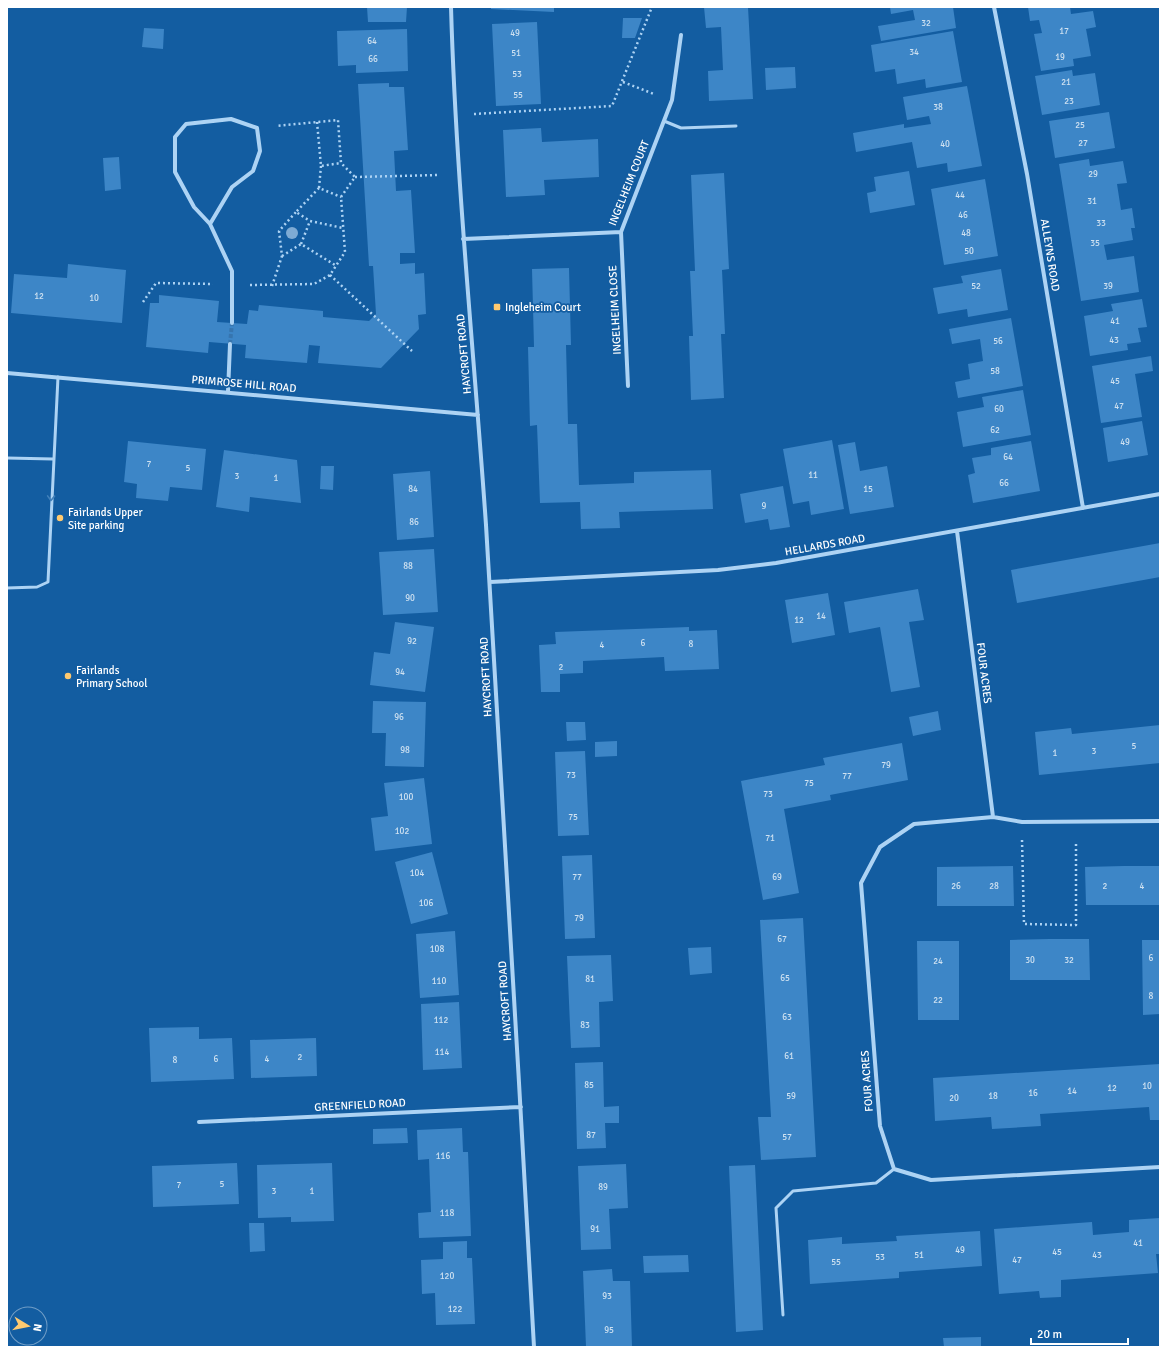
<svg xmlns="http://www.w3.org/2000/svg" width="1167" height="1354" font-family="Signika,sans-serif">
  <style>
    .building { fill: #3d86c7 }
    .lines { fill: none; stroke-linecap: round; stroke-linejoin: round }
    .minor-tunnel { stroke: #3675af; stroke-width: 4; stroke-dasharray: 4 2; stroke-linecap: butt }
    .path { stroke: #add3f4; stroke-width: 2.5; stroke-dasharray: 2 3; stroke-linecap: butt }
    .service { stroke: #add3f4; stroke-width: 3 }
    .minor { stroke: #add3f4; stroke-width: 4 }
    .tree { fill: #7eabd4 }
    .oneway { stroke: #4180ba }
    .poi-dot { fill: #ffca70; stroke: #135da1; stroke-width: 1.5 }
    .labels { text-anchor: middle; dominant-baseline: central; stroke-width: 3.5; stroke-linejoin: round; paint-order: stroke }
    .number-label { font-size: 9px; fill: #cee1f1 }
    .street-label { font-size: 11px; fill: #fff; stroke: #135da1 }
    .poi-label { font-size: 11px; fill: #fff; stroke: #135da1; text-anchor: start }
  </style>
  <rect width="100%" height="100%" fill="#135da1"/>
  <path class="building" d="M 367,7 L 407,7 L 406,22 L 368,22 Z
    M 491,7 L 554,7 L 554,12 L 491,9 Z
    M 704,7 L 748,7 L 753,99 L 709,101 L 708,71 L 723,70 L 721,27 L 706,28 Z
    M 890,7 L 953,7 L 956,28 L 881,41 L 878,26 L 915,20 L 913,10 L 891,14 Z
    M 1028,7 L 1070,7 L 1071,14 L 1093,11 L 1096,27 L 1086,29 L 1091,56 L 1073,59 L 1074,66 L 1041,71 L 1034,34 L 1042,33 L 1039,20 L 1030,21 Z
    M 623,18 L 642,18 L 635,38 L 622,38 Z
    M 537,22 L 541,104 L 496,106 L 492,24 Z
    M 144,28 L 164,29 L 163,49 L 142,47 Z
    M 407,29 L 408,71 L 356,73 L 356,65 L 338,66 L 337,31 Z
    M 953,31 L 962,82 L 926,88 L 925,79 L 897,84 L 895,69 L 875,72 L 871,45 Z
    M 795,67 L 796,88 L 766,90 L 765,68 Z
    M 1072,70 L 1073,76 L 1095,73 L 1100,105 L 1042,115 L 1035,76 Z
    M 389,83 L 389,87 L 404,87 L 408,150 L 394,151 L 396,191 L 411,190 L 415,253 L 400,253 L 400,264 L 415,263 L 415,274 L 424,273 L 426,314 L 418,315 L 419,329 L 381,368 L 318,363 L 320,346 L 309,345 L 307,363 L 245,358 L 246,345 L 209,342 L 208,353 L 146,347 L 150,303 L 159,303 L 159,295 L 219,301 L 217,322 L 247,324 L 249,310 L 258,311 L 259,305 L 323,311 L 323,317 L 369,321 L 376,314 L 373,266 L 369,266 L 358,84 Z
    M 967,86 L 982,166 L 948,172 L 947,163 L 917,168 L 912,142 L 856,152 L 853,133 L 904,124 L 904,128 L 931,124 L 929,116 L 907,120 L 903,97 Z
    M 1109,112 L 1115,148 L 1055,158 L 1049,121 Z
    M 541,128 L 542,142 L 598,139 L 599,177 L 544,180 L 545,195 L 506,197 L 503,130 Z
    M 119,157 L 121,189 L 105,191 L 103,158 Z
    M 1089,159 L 1090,166 L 1123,161 L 1127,183 L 1117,184 L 1121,210 L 1132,208 L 1135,228 L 1131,228 L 1133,240 L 1104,245 L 1107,260 L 1134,256 L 1139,292 L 1081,301 L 1059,164 Z
    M 909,171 L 915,205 L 870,213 L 867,193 L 876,191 L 874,177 Z
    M 724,173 L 729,269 L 722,270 L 725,334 L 721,334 L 724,398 L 691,400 L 689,336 L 693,336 L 690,271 L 695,271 L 691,175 Z
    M 985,179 L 998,256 L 944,265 L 931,189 Z
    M 68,264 L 126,270 L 122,323 L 11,313 L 14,274 L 67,278 Z
    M 569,268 L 571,345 L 566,345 L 568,424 L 577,424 L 579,485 L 634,483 L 634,472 L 711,470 L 713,509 L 619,512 L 620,528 L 581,529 L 580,502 L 540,503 L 537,425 L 530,426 L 528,347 L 534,347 L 532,269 Z
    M 1001,269 L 1008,310 L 968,317 L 967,309 L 938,314 L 933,288 L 963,283 L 961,276 Z
    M 1142,299 L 1147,327 L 1138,328 L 1141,342 L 1127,344 L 1128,350 L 1090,356 L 1084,316 L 1113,311 L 1111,304 Z
    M 1011,318 L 1023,386 L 958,398 L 955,382 L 970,379 L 968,364 L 983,361 L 980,339 L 952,344 L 949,329 Z
    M 1151,356 L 1153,371 L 1135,374 L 1142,417 L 1101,423 L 1092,366 Z
    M 1023,390 L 1031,435 L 963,447 L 957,412 L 984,407 L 982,397 Z
    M 1142,421 L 1148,455 L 1108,462 L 1103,428 Z
    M 832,440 L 844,509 L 811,515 L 809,501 L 793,504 L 783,449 Z
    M 128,441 L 206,449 L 202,490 L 170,487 L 168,501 L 136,498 L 137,484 L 124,482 Z
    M 1031,441 L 1040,491 L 973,503 L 968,475 L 975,473 L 972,458 L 991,455 L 991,448 Z
    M 855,442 L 860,471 L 887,466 L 894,507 L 850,514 L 838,445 Z
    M 224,450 L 297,460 L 301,503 L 250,497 L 249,512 L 216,507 Z
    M 321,466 L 334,466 L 333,490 L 320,489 Z
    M 430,471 L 434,537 L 397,540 L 393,474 Z
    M 783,486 L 790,527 L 770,530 L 768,519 L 745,523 L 740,494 Z
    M 1160,543 L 1160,577 L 1017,603 L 1011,570 Z
    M 434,549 L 438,612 L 383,615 L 379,552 Z
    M 918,589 L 924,620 L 909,622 L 920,687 L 891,692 L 880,627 L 849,633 L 844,602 Z
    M 828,593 L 835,635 L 792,643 L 785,600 Z
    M 395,622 L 434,627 L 425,692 L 370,685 L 374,652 L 390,654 Z
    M 689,627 L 689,631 L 717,630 L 719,669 L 665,671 L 664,657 L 583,661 L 583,673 L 560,674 L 560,692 L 541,692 L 539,645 L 556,644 L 555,632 Z
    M 373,701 L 426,702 L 424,767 L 385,766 L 386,733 L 372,733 Z
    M 938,711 L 941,730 L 913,736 L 909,717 Z
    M 566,722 L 585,722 L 586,740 L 567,741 Z
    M 1160,725 L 1160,763 L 1039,775 L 1035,732 L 1071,728 L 1072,734 Z
    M 617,741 L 617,756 L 595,757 L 595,742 Z
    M 902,743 L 908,780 L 830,795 L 831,800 L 784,809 L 799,893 L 763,900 L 741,781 L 825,765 L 823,758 Z
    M 585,751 L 589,835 L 558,836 L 555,752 Z
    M 424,778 L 432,844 L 375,851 L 371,818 L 388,816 L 384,783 Z
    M 432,852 L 448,914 L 411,924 L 395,862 Z
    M 592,855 L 595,938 L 565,939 L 562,856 Z
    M 1013,866 L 1014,906 L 937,906 L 937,867 Z
    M 1124,866 L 1160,866 L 1160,905 L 1086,905 L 1085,867 Z
    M 803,918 L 816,1157 L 761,1160 L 758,1117 L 771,1117 L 760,920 Z
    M 455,931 L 459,995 L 420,998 L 416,934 Z
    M 1050,939 L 1089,939 L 1090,980 L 1010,980 L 1010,940 Z
    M 1142,940 L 1160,940 L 1160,1014 L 1143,1015 Z
    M 917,941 L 959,941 L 959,1020 L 918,1020 Z
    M 711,947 L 712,973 L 690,975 L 688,948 Z
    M 611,955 L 613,1001 L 599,1002 L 600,1047 L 571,1048 L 567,956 Z
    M 459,1002 L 462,1068 L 423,1070 L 421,1004 Z
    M 199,1027 L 199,1039 L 232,1038 L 234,1079 L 151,1082 L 149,1028 Z
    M 316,1038 L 317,1076 L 251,1078 L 250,1040 Z
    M 603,1062 L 604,1107 L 619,1106 L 619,1123 L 605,1123 L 606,1148 L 577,1149 L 575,1063 Z
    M 1160,1064 L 1160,1120 L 1150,1120 L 1149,1107 L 1040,1114 L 1041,1126 L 992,1129 L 991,1117 L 935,1121 L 933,1078 Z
    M 407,1128 L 408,1143 L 373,1144 L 373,1129 Z
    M 462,1128 L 463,1152 L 468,1152 L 471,1236 L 419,1238 L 418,1213 L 431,1212 L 429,1159 L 418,1160 L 417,1130 Z
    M 237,1163 L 239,1204 L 153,1207 L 152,1166 Z
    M 332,1163 L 334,1221 L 291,1222 L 291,1217 L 258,1218 L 257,1165 Z
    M 626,1164 L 628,1208 L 609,1209 L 611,1249 L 581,1250 L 578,1166 Z
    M 755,1165 L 763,1330 L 736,1332 L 729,1166 Z
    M 1160,1218 L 1160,1254 L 1156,1254 L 1158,1273 L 1061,1280 L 1061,1297 L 1040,1298 L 1039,1291 L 999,1294 L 994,1229 L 1092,1222 L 1093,1235 L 1129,1232 L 1129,1220 Z
    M 249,1223 L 264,1223 L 265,1251 L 250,1252 Z
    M 980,1231 L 982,1266 L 899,1272 L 899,1278 L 810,1284 L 808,1240 L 842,1237 L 842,1244 L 897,1241 L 896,1236 Z
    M 467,1241 L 467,1258 L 472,1258 L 475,1324 L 436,1325 L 435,1293 L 422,1294 L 421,1260 L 443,1259 L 443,1242 Z
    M 688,1255 L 689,1272 L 644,1273 L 643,1256 Z
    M 612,1269 L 613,1281 L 630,1281 L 632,1347 L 586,1347 L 583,1271 Z
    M 981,1337 L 981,1347 L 944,1347 L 943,1338 Z"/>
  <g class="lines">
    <path class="minor-tunnel" d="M 230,344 L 232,323"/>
    <path class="path" d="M 623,82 L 654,94
      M 474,114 L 612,106 L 652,7
      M 317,122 L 321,166 L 341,163
      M 321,166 L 319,188 L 341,197
      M 355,177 L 440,175
      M 319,188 L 296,212 L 310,221 L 343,228
      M 301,244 L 310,221
      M 282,256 L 301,244 L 335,265
      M 330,275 L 412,351
      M 250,285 L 314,284 L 330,275 L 345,252 L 341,197 L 355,177 L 341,163 L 338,120 L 276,126
      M 272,286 L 282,256 L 279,231 L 296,212
      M 143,302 L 156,283 L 213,284
      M 1022,840 L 1024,924 L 1076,925 L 1076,841"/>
    <path class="service" d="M 664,121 L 681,128 L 736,126
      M 7,458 L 53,459
      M 7,588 L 37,587 L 48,582 L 58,377
      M 783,1315 L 776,1208 L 793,1191 L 876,1183 L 894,1169"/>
    <path class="minor" d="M 451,7 C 456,180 474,352 486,525 C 504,799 518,1073 534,1347
      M 994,7 L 1027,174 L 1083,508
      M 210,224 L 232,187 L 253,171 L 260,151 L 257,128 L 231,119 L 186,124 L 175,137 L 175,172 L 194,207 L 210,224 L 232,271 L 232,323
      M 621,232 L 628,386
      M 463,239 L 621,232 L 672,100 L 681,35
      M 7,373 L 478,415
      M 228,392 L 230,344
      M 957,531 L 993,817
      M 490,582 L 718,570 L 776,563 L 1160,494
      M 1160,821 L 1022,822 L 993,817 L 914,824 L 880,847 L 861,883 L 880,1126 L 894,1169 L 931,1180 L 1160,1167
      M 199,1122 L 521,1107"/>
  </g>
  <circle class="tree" cx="292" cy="233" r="6"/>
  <defs><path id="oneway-chevron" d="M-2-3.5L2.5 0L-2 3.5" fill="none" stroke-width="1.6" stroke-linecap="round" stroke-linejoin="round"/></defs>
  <use class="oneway" href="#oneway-chevron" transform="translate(51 498) rotate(92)"/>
  <g class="poi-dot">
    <rect x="493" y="303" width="8" height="8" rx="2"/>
    <circle cx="60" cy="518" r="4"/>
    <circle cx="68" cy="676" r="4"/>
  </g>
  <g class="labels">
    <g class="number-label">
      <text x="926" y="23">32</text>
      <text x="1064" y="31">17</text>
      <text x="515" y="33">49</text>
      <text x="372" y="41">64</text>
      <text x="914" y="52">34</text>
      <text x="516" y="53">51</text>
      <text x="1060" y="57">19</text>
      <text x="373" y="59">66</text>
      <text x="517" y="74">53</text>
      <text x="1066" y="82">21</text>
      <text x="518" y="95">55</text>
      <text x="1069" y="101">23</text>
      <text x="938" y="107">38</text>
      <text x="1080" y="125">25</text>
      <text x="1083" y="143">27</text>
      <text x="945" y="144">40</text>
      <text x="1093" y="174">29</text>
      <text x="960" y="195">44</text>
      <text x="1092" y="201">31</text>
      <text x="963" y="215">46</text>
      <text x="1101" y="223">33</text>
      <text x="966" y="233">48</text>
      <text x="1095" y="243">35</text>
      <text x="969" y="251">50</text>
      <text x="976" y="286">52</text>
      <text x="1108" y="286">39</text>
      <text x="39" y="296">12</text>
      <text x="94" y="298">10</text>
      <text x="1115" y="321">41</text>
      <text x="1114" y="340">43</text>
      <text x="998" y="341">56</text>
      <text x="995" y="371">58</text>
      <text x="1115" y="381">45</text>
      <text x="1119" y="406">47</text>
      <text x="999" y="409">60</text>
      <text x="995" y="430">62</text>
      <text x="1125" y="442">49</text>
      <text x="1008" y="457">64</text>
      <text x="149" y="464">7</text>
      <text x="188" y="468">5</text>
      <text x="813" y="475">11</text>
      <text x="237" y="476">3</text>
      <text x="276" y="478">1</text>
      <text x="1004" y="483">66</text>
      <text x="413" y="489">84</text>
      <text x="868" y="489">15</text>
      <text x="764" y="506">9</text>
      <text x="414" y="522">86</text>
      <text x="408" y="566">88</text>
      <text x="410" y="598">90</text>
      <text x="821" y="616">14</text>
      <text x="799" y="620">12</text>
      <text x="412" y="641">92</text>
      <text x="643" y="643">6</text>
      <text x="691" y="644">8</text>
      <text x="602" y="645">4</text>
      <text x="561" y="667">2</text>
      <text x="400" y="672">94</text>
      <text x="399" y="717">96</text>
      <text x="1134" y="746">5</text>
      <text x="405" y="750">98</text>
      <text x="1094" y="751">3</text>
      <text x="1055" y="753">1</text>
      <text x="886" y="765">79</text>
      <text x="571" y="775">73</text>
      <text x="847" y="776">77</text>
      <text x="809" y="783">75</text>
      <text x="768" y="794">73</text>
      <text x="406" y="797">100</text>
      <text x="573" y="817">75</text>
      <text x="402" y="831">102</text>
      <text x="770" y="838">71</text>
      <text x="417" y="873">104</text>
      <text x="577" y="877">77</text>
      <text x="777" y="877">69</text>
      <text x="956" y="886">26</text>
      <text x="994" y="886">28</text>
      <text x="1105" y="886">2</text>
      <text x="1142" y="886">4</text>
      <text x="426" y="903">106</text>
      <text x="579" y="918">79</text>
      <text x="782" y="939">67</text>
      <text x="437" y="949">108</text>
      <text x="1151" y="958">6</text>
      <text x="1030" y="960">30</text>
      <text x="1069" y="960">32</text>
      <text x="938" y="961">24</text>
      <text x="785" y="978">65</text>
      <text x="590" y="979">81</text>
      <text x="439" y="981">110</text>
      <text x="1151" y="996">8</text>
      <text x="938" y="1000">22</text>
      <text x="787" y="1017">63</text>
      <text x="441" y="1020">112</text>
      <text x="585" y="1025">83</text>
      <text x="442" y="1052">114</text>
      <text x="789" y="1056">61</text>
      <text x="300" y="1057">2</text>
      <text x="216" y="1059">6</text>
      <text x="267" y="1059">4</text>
      <text x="175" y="1060">8</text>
      <text x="589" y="1085">85</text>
      <text x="1147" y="1086">10</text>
      <text x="1112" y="1088">12</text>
      <text x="1072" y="1091">14</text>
      <text x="1033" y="1093">16</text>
      <text x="791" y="1096">59</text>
      <text x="993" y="1096">18</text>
      <text x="954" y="1098">20</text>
      <text x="591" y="1135">87</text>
      <text x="787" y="1137">57</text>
      <text x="443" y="1156">116</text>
      <text x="222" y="1184">5</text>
      <text x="179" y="1185">7</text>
      <text x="603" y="1187">89</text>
      <text x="274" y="1191">3</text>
      <text x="312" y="1191">1</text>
      <text x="447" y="1213">118</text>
      <text x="595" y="1229">91</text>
      <text x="1138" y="1243">41</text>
      <text x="960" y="1250">49</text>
      <text x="1057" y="1252">45</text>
      <text x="919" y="1255">51</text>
      <text x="1097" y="1255">43</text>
      <text x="880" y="1257">53</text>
      <text x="1017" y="1260">47</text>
      <text x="836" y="1262">55</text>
      <text x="447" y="1276">120</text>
      <text x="607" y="1296">93</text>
      <text x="455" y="1309">122</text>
      <text x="609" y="1330">95</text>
    </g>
    <g class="street-label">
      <text transform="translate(629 183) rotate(-68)">INGELHEIM COURT</text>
      <text transform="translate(1050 255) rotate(81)">ALLEYNS ROAD</text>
      <text transform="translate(615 310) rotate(-93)">INGELHEIM CLOSE</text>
      <text transform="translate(464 354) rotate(-95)">HAYCROFT ROAD</text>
      <text transform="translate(244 384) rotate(5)">PRIMROSE HILL ROAD</text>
      <text transform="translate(825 545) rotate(-10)">HELLARDS ROAD</text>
      <text transform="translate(984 673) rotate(83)">FOUR ACRES</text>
      <text transform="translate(486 677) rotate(-93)">HAYCROFT ROAD</text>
      <text transform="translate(505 1001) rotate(-94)">HAYCROFT ROAD</text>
      <text transform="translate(867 1081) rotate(-94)">FOUR ACRES</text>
      <text transform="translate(360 1105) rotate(-3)">GREENFIELD ROAD</text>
    </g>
    <g class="poi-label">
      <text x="505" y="307">Ingleheim Court</text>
      <text x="68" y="512">Fairlands Upper<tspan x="68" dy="13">Site parking</tspan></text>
      <text x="76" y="670">Fairlands<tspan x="76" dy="13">Primary School</tspan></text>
    </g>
  </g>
  <rect width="1167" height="1354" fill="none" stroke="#ffffff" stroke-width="16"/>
  <g transform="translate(28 1326) rotate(100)"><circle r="19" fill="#135da1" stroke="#719ec7"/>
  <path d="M0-3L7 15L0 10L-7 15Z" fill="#ffca70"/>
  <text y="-6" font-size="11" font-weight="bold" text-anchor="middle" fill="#ffffff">N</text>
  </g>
  <path d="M1031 1338v6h97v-6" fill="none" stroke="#ffffff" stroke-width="2"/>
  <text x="1037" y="1338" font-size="12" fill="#ffffff" stroke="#135da1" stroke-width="3" paint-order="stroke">20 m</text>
</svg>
